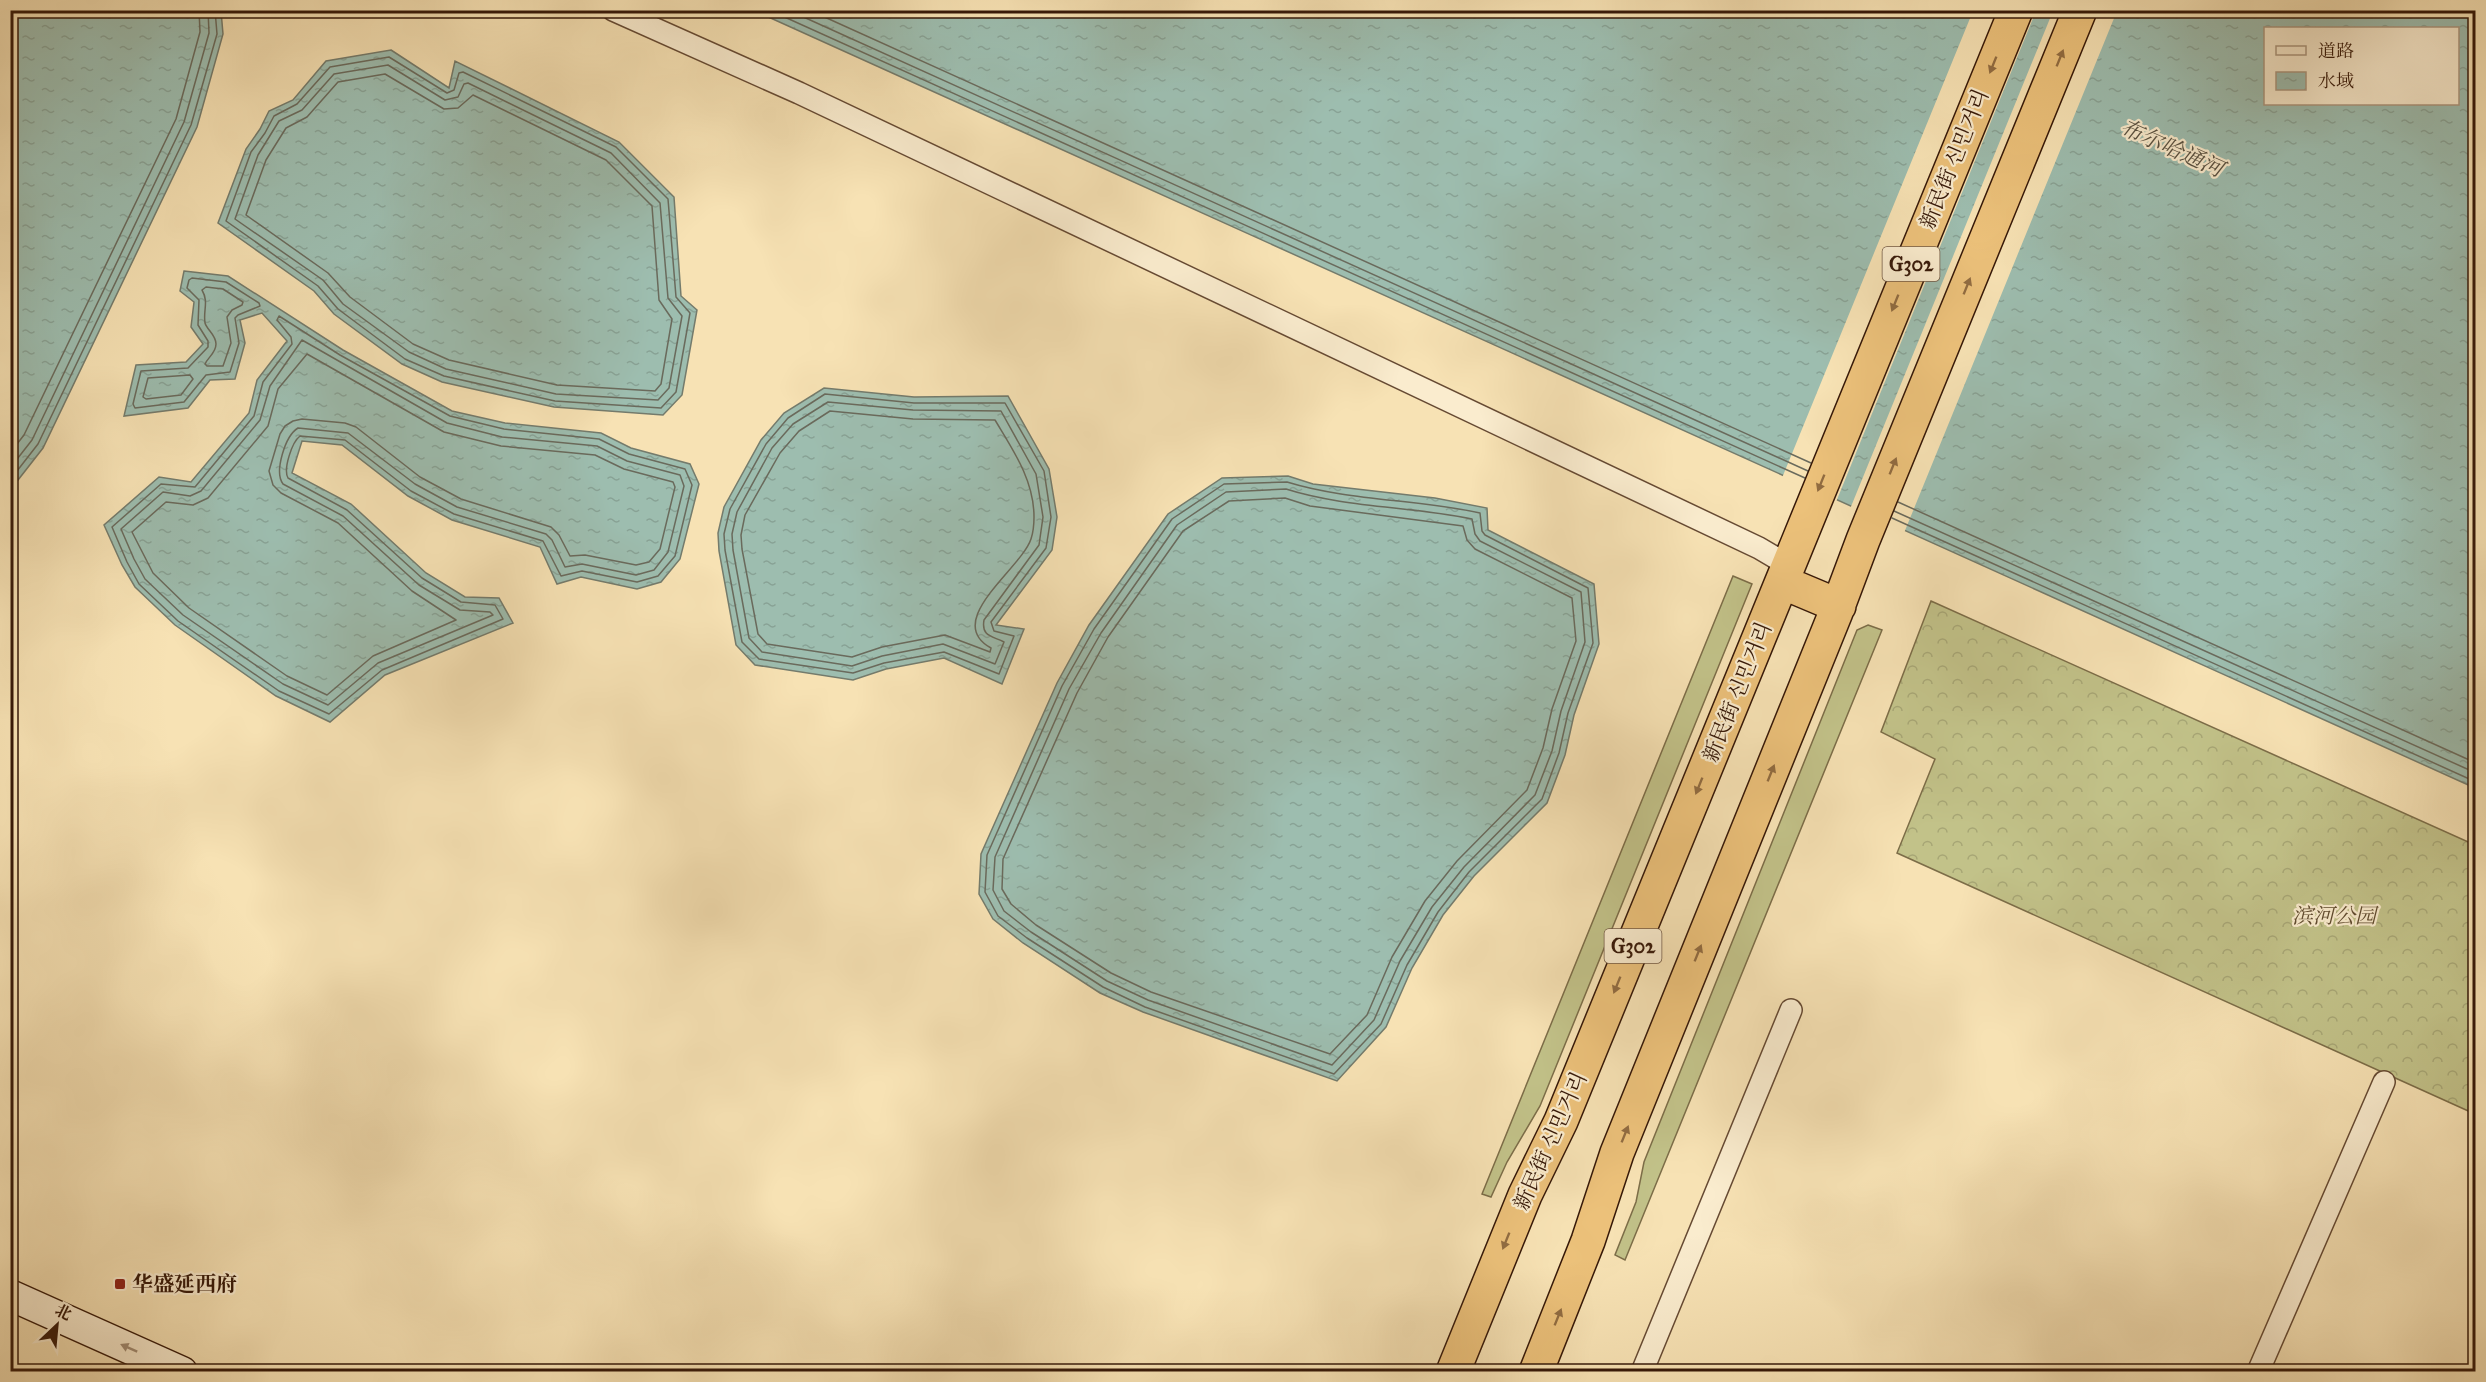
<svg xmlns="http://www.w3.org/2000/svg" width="2486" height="1382" font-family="'IM FELL Great Primer','Noto Serif SC','Noto Serif KR',serif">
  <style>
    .grass { fill: #c2c289; stroke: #7c6d48; stroke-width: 1.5 }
    .forest { fill: url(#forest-crowns); stroke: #7c6d48; stroke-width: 1.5 }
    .water { fill: url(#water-ripples); stroke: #747b6c; stroke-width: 1.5; fill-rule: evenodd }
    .pier { fill: #f7e2b4 }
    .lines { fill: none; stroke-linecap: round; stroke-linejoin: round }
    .shore { stroke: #6a6a5c; stroke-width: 1.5 }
    .minor-casing { stroke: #664a33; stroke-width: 24 }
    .secondary-casing { stroke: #361808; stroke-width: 33 }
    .trunk-casing { stroke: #361808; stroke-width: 36 }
    .minor { stroke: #faecce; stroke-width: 21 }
    .secondary { stroke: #faecce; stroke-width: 30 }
    .trunk { stroke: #ecc17a; stroke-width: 33 }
    .oneway { fill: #916c41 }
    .oneway2 { fill: #a28d75 }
    .poi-dot { fill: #8f2418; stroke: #faecce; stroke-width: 2 }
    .labels { text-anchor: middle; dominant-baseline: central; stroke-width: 4.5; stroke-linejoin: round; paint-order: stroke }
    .shield { fill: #faecce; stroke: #715843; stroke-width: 1.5 }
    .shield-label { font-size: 20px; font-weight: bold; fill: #361808 }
    .street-label { font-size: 21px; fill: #361808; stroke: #faecce }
    .park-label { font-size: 21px; font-style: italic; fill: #604b2f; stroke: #faecce }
    .poi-label { font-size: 21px; font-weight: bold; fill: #361808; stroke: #faecce; text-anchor: start }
    .water-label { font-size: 22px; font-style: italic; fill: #5a5242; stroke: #faecce }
  </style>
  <defs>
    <pattern id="forest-crowns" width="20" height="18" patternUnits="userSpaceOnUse" patternTransform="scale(1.5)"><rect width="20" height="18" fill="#c2c289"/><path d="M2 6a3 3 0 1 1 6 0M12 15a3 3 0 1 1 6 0" fill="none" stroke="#a7a675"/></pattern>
    <pattern id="water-ripples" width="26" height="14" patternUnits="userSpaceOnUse" patternTransform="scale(1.5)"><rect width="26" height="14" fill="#9dbdaf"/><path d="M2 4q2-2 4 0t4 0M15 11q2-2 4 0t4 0" fill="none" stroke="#88a295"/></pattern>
  </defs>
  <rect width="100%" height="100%" fill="#f7e2b4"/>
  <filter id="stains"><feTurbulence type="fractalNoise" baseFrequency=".00333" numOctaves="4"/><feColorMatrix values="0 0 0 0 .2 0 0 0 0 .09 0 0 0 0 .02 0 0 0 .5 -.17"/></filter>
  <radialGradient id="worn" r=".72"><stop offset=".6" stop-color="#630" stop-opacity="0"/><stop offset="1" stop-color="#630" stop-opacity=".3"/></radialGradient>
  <path class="grass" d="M 1733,576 L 1752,584 L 1540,1106 L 1507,1162 L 1491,1197 L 1482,1194 Z
    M 1868,625 L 1882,630 L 1625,1260 L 1615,1255 L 1636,1202 L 1644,1162 L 1857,630 Z"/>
  <path class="forest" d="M 1931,601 L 2475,845 L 2475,1114 L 1897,853 L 1935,759 L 1881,732 Z"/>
  <path class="water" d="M 10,11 L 221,11 L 223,34 L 197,127 L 43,448 L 18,480 L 10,477 Z
    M 755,11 L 2475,11 L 2475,788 ZM 2266,28 L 2458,28 L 2458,104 L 2266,104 Z
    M 391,50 L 449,88 L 455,61 L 619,142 L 674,197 L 681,296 L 697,310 L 682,395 L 663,415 L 554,407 L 442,382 L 402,364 L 334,314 L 314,291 L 218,223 L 246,149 L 260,129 L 269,111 L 293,100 L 326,61 Z
    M 184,271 L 228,276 L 343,350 L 452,411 L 505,423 L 601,433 L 631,448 L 690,464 L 699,484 L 680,559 L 661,582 L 637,589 L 581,577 L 557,584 L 540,547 L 452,520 L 408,496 L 342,445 L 302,441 L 292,473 L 351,504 L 426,573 L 465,597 L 499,598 L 513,623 L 385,675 L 330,722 L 276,696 L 175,625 L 135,587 L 122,565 L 104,525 L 159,477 L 191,482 L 249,413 L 257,380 L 287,341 L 262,313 L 240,320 L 245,343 L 235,379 L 210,380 L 188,408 L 124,416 L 136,365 L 186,362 L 203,344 L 191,327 L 194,302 L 180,291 Z
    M 824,388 L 914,397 L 1008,396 L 1049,469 L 1057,517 L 1052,550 L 996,625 L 1024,629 L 1002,684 L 944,658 L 886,669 L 853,680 L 755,665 L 736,645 L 719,551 L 718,533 L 724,507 L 761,440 L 784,413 Z
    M 1288,476 L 1313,484 L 1435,498 L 1487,508 L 1488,530 L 1594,584 L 1599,644 L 1574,715 L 1565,755 L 1547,803 L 1474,876 L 1443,915 L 1412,968 L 1386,1027 L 1337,1081 L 1143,1012 L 1100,993 L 1023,943 L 993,919 L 979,894 L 981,854 L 1057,683 L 1089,625 L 1168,514 L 1222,478 Z"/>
  <path class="pier" d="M 1973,11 L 2036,11 L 1836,502 L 1782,478 Z
    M 2053,11 L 2117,11 L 1904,533 L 1850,509 Z"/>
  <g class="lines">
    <path class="shore" d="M 769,10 L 1805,478
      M 788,10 L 1808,471
      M 809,10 L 1811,463
      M 389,57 L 447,93 L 454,90 L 459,73 L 463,72 L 616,147 L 668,199 L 676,297 L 690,313 L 676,392 L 661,408 L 555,401 L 444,376 L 405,359 L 338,309 L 318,286 L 226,221 L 251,152 L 265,133 L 274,116 L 297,104 L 330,67 Z
      M 388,65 L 445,100 L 458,97 L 464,84 L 468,83 L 611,153 L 660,203 L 668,298 L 682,316 L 669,388 L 658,400 L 556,394 L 446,369 L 409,352 L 343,304 L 323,280 L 235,219 L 258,155 L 279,121 L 302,110 L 334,74 Z
      M 385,74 L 444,109 L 458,108 L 473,95 L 606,160 L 652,206 L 659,300 L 672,319 L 661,384 L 655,391 L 557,385 L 449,360 L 413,344 L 350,297 L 328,273 L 246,215 L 266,160 L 286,128 L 307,117 L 338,82 Z
      M 192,278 L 226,282 L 259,303 L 260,306 L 238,315 L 235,318 L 239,343 L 230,372 L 206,375 L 184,402 L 135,408 L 133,404 L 141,371 L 188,368 L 208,347 L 208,341 L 198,325 L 199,300 L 187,288 L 189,280 Z
      M 206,287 L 223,289 L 243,302 L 242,305 L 232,310 L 227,317 L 231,343 L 223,366 L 207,366 L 205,364 C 208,357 216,353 216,344 C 216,335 207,330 205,323 C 203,310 209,302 202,290 Z
      M 279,316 L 340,355 L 450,416 L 504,429 L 599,439 L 629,454 L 685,469 L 692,485 L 675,556 L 658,576 L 637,582 L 582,571 L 561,576 L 543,541 L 454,514 L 411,491 L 345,440 L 300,436 C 292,442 283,469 288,478 L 347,510 L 422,578 L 461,602 L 495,605 L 503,619 L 382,670 L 329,714 L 279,691 L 178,621 L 139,584 L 127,562 L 112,527 L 161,484 L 195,487 L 254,416 L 263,382 L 292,344 L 291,337 L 277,320 Z
      M 302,340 L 447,423 L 502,437 L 597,446 L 627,461 L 680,475 L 684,486 L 668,552 L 654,570 L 636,575 L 582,564 L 565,567 L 552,540 L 546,534 L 457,507 L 415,484 L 348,433 L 298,428 C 285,436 274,472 283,484 L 343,516 L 419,585 L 460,610 L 490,612 L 493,615 L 378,663 L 328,705 L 283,684 L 183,615 L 145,579 L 134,559 L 121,529 L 163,492 L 190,496 L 201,491 L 260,420 L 270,386 Z
      M 307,354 L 444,432 L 501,446 L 595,455 L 624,469 L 673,482 L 675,487 L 660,549 L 649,562 L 636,565 L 585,555 L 570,556 L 559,535 L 551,527 L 461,499 L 420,477 L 356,427 L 345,423 L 302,419 L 293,421 L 285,426 L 280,434 L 269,471 L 273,485 L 281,493 L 338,523 L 412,591 L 456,620 L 373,656 L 327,695 L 287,676 L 189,608 L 153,573 L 132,532 L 166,502 L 193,505 L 208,498 L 268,426 L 278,389 Z
      M 190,375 L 193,379 L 181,395 L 146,399 L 143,397 L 148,378 Z
      M 825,394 L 914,403 L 1005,403 L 1044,471 L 1051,517 L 1046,548 L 991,622 L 994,631 L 1014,636 L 999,674 L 944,652 L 884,663 L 853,673 L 759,659 L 742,642 L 725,550 L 724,534 L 730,509 L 766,444 L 788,418 Z
      M 828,402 L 913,410 L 1001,411 L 1036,474 L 1043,517 L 1039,545 L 984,620 C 981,637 993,636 1004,642 L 995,664 L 943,644 L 882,656 L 852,666 L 762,652 L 749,638 L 733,550 L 732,534 L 737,512 L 772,448 L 793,424 Z
      M 830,411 L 913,419 L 995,420 C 1013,450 1034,480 1034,517 C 1034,523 1033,533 1031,539 C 1021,569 942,621 991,648 L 990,652 L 945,635 L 882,647 L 852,657 L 767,644 L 758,634 L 742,549 L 741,535 L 745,515 L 780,453 L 799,431 Z
      M 10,453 L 24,435 L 176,119 L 200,32 L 199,10
      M 10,464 L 14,463 L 32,440 L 184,122 L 209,33 L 208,10
      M 10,472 L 17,471 L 38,444 L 191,125 L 217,34 L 215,10
      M 1287,482 C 1349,501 1416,499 1480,513 L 1482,531 L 1485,535 L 1588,588 L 1593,643 L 1568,713 L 1559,753 L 1542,799 L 1469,872 L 1438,912 L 1407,965 L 1381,1024 L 1334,1074 L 1145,1007 L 1103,987 L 1027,938 L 998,916 L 985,892 L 987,855 L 1062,686 L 1094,629 L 1172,519 L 1224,484 Z
      M 1286,489 C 1346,508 1411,506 1472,519 L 1475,534 L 1480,541 L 1581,592 L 1585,642 L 1561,711 L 1552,751 L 1535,795 L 1464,867 L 1432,907 L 1400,961 L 1374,1020 L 1332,1065 L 1148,1000 L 1107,981 L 1031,932 L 1004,911 L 993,890 L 995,857 L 1069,689 L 1101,633 L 1177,525 L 1226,492 Z
      M 1285,498 L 1310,506 L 1463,526 L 1467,540 L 1475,549 L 1572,598 L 1576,641 L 1552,709 L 1543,748 L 1527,790 L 1457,861 L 1425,901 L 1392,957 L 1367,1015 L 1330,1054 L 1151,992 L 1111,973 L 1036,925 L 1011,904 L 1002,889 L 1003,859 L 1077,693 L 1108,637 L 1183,531 L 1229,501 Z
      M 1898,502 L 2476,763
      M 1894,511 L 2476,773
      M 1892,518 L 2476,782"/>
    <g class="minor-casing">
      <path id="minor" d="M 613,10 L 799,93 L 1759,548 L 1788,565
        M 1642,1372 L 1791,1010
        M 2258,1372 L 2384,1082"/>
    </g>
    <g class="secondary-casing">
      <path id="secondary" d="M 10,1295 L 182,1372"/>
    </g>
    <g class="trunk-casing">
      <path id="trunk" d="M 1782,582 L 1839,606
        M 1453,1372 L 1525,1195 L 1561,1121 L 2016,10
        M 1536,1372 L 1588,1241 L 1617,1153 L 1836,612 L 1863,540 L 2080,10"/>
    </g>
    <use href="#minor" class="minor"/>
    <use href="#secondary" class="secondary"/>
    <use href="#trunk" class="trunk"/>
  </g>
  <defs><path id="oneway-solid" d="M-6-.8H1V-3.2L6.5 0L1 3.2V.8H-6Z" transform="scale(1.5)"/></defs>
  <g class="oneway">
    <use href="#oneway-solid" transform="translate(2060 58) rotate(-68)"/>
    <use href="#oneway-solid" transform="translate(1993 65) rotate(112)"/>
    <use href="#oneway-solid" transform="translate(1967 286) rotate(-68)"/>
    <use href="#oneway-solid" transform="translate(1895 303) rotate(112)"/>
    <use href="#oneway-solid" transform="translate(1893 466) rotate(-68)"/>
    <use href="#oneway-solid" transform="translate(1821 483) rotate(112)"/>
    <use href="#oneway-solid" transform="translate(1771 773) rotate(-68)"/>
    <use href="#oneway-solid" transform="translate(1699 786) rotate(112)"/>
    <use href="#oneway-solid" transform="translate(1698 953) rotate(-68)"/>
    <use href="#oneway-solid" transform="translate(1617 985) rotate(112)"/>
    <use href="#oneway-solid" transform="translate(1625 1134) rotate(-68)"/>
    <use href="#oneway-solid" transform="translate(1506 1241) rotate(112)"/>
    <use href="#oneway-solid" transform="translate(1558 1317) rotate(-68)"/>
  </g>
  <use class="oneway2" href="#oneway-solid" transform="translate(129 1348) rotate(-156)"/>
  <rect class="poi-dot" x="114" y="1278" width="12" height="12" rx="3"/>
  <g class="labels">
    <g class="shield">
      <rect x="1882.5" y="247" width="57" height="34" rx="4.5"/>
      <rect x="1604.5" y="929" width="57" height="34" rx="4.5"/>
    </g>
    <g class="shield-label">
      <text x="1911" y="264">G302</text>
      <text x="1633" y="946">G302</text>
    </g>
    <g class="street-label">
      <text transform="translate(1954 159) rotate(-68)">新民街 신민거리</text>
      <text transform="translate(1737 692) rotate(-68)">新民街 신민거리</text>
      <text transform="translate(1550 1141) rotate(-66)">新民街 신민거리</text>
    </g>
    <g class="park-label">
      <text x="2334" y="916">滨河公园</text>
    </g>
    <g class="poi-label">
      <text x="132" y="1284">华盛延西府</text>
    </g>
    <g class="water-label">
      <text transform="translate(2172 148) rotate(24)">布尔哈通河</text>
    </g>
  </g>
  <rect width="2486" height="1382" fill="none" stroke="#f7e2b4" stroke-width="36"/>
  <rect x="12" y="12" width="2462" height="1358" fill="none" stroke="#361808" stroke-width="3"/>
  <rect x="18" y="18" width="2450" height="1346" fill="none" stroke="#361808" stroke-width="1.5"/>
  <rect x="2264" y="27" width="195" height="78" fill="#faecce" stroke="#ac977f" stroke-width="1.5"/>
  <rect x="2276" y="46" width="30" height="9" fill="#faecce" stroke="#ac977f" stroke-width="1.5"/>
  <text x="2318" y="57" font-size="18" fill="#361808">道路</text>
  <rect x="2276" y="72" width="30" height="18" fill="url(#water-ripples)" stroke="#ac977f" stroke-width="1.5"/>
  <text x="2318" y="87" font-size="18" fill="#361808">水域</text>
  <g transform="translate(57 1325) rotate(26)" stroke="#faecce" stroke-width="4.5" paint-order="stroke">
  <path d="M0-4.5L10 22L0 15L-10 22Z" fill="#361808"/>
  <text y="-9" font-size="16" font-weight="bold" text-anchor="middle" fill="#361808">北</text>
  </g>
  <rect width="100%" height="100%" filter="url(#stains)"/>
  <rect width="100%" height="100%" fill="url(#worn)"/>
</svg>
